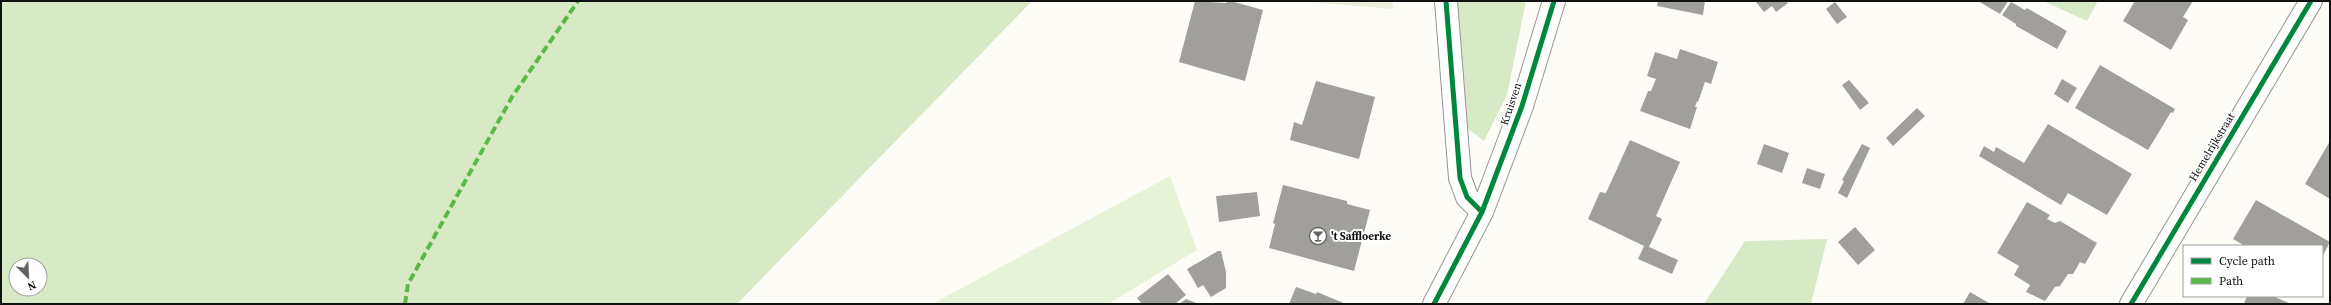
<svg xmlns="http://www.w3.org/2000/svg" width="2331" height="305" font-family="'Source Serif 4',serif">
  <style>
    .green { fill: #e7f3d7 }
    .forest { fill: #d8eac5; fill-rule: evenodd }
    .cemetery { fill: #e9eedb }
    .building { fill: #a19f9c }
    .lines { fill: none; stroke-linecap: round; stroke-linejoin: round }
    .minor-casing { stroke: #979795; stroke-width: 24 }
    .minor { stroke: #fffffe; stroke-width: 22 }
    .quiet { stroke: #58b947; stroke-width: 4; stroke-dasharray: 8 4; stroke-linecap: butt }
    .cycleway-casing { stroke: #fff; stroke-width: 8 }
    .cycleway { stroke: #00873e; stroke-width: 5 }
    .labels { text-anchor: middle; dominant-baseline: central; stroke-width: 4; stroke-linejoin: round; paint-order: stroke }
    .street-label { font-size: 11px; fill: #111; stroke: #fff }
    .poi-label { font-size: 11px; font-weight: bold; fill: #111; stroke: #fff; text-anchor: start }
  </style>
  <rect width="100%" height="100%" fill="#fdfcf7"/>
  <path class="green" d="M 1170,176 L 1197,250 L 1108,304 L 932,304 Z"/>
  <path class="forest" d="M 1,1 L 1032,1 L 737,304 L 1,304 ZM 16,265 L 40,265 L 40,289 L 16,289 Z
    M 1455,1 L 1526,1 L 1507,95 L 1484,141 L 1467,128 Z
    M 2043,1 L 2098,1 L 2087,21 Z
    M 1827,239 L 1811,304 L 1704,304 L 1745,241 Z"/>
  <path class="cemetery" d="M 1298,1 L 1392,1 L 1393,9 Z"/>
  <path class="building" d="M 1195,1 L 1225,3 L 1231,1 L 1263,10 L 1245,81 L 1179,62 Z
    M 1658,1 L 1705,1 L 1703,15 L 1657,6 Z
    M 1786,1 L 1788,3 L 1776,12 L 1772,6 L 1764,12 L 1756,2 Z
    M 1978,1 L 2008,1 L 2000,14 Z
    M 2135,1 L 2193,1 L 2183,17 L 2188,20 L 2171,50 L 2123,21 Z
    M 1835,2 L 1847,17 L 1837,24 L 1826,9 Z
    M 2011,2 L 2025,10 L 2027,8 L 2067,31 L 2057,49 L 2016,26 L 2016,24 L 2002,15 Z
    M 1680,49 L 1718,62 L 1711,84 L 1705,82 L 1698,102 L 1697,101 L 1695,107 L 1697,107 L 1690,129 L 1640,111 L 1648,91 L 1651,91 L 1656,79 L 1647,76 L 1655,52 L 1677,59 Z
    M 2100,65 L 2175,109 L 2173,113 L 2171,112 L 2148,150 L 2075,108 Z
    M 2062,79 L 2077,88 L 2068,103 L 2054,94 Z
    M 1849,80 L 1869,103 L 1860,110 L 1842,85 Z
    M 1316,81 L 1375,97 L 1359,159 L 1290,140 L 1294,122 L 1302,125 Z
    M 1917,108 L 1925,116 L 1893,146 L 1886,138 Z
    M 2048,124 L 2132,174 L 2107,215 L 2068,193 L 2061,205 L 1979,156 L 1984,146 L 1994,152 L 1996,147 L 2024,163 Z
    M 1630,140 L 1680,162 L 1656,216 L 1662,219 L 1649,247 L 1678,260 L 1672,274 L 1638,259 L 1644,246 L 1588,219 L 1600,192 L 1606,193 Z
    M 2330,141 L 2330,199 L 2305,184 Z
    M 1764,144 L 1789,153 L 1782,173 L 1757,164 Z
    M 1862,144 L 1870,148 L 1847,198 L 1838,193 L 1844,181 L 1842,180 Z
    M 1807,168 L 1825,174 L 1820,189 L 1802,183 Z
    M 1283,185 L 1347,201 L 1347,204 L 1370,210 L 1354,271 L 1269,248 L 1275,224 L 1273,223 Z
    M 1257,192 L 1260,216 L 1219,222 L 1216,196 Z
    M 2256,200 L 2330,242 L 2322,257 L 2322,246 L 2245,246 L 2233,239 Z
    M 2027,202 L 2050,215 L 2047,219 L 2055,223 L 2060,221 L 2097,243 L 2085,264 L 2080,262 L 2073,274 L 2068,274 L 2060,286 L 2055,287 L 2045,301 L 2026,292 L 2030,285 L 2014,275 L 2019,266 L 1997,253 Z
    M 1855,227 L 1875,250 L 1858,265 L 1838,242 Z
    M 1218,251 L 1221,251 L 1226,272 L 1226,288 L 1211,297 L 1203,285 L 1198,288 L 1187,269 Z
    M 1168,274 L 1186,295 L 1175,304 L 1142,304 L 1137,298 Z
    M 1296,287 L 1316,294 L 1317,292 L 1346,304 L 1289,304 Z
    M 1970,292 L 1989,303 L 1989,304 L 1963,304 Z
    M 2247,296 L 2273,296 L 2291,304 L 2244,304 Z
    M 1186,299 L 1199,304 L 1179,304 Z"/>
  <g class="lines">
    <g class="minor-casing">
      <path id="minor" d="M 1446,1 L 1460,178 L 1467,197 L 1482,212
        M 1434,304 L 1482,212 L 1522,106 L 1554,1
        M 2131,304 L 2311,1"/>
    </g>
    <use href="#minor" class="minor"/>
    <path class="quiet" d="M 405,304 L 408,284 L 512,97 L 578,1"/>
    <g class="cycleway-casing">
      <path id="cycleway" d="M 1446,1 L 1460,178 L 1467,197 L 1482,212
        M 1434,304 L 1482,212 L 1522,106 L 1554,1
        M 2131,304 L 2311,1"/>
    </g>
    <use href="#cycleway" class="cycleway"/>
  </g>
  <defs>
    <g id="bar-ring" transform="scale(0.9)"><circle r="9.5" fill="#fff" stroke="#646362" stroke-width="1.5"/><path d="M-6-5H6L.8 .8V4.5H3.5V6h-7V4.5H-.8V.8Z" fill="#646362"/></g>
  </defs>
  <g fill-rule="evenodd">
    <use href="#bar-ring" x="1318" y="236"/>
  </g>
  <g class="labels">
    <g class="street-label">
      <text transform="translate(1511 104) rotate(-71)">Kruisven</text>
      <text transform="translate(2212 147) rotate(-59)">Hemelrijkstraat</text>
    </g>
    <g class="poi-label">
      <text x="1331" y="236">'t Saffloerke</text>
    </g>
  </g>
  <rect width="2331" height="305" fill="none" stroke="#111111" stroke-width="4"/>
  <rect x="2183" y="245" width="140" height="52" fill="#ffffff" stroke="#a0a0a0"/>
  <rect x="2191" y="258" width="20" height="6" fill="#00873e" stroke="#a0a0a0"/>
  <text x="2219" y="265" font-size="12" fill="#111111">Cycle path</text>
  <rect x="2191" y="278" width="20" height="6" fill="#58b947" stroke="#a0a0a0"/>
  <text x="2219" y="285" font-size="12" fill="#111111">Path</text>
  <g transform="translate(28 277) rotate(156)"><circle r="19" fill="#ffffff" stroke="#a0a0a0"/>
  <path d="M0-3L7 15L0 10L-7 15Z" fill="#646362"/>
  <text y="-6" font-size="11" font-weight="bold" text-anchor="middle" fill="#111111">N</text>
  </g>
</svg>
